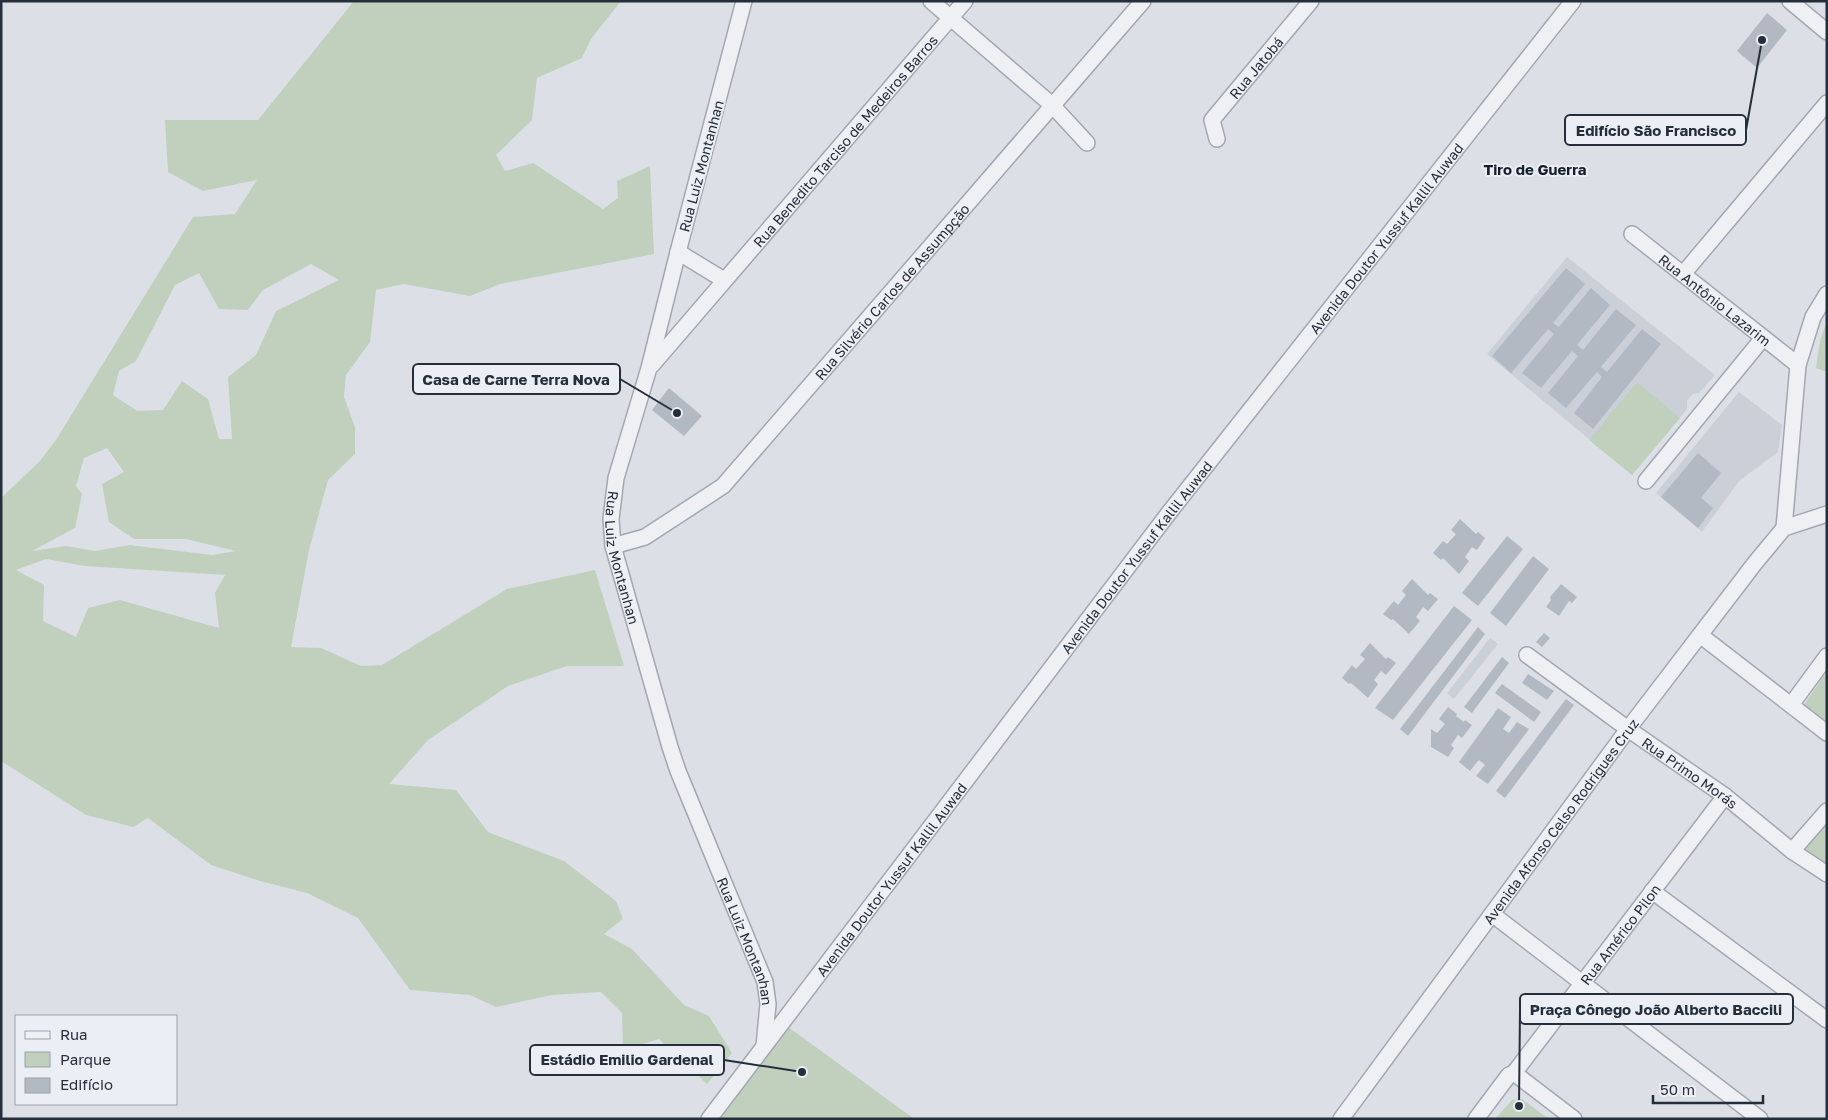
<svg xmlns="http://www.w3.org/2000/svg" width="1828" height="1120" font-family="'Golos Text',sans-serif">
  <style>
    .built { fill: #cacfd8 }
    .green { fill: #c1d0bd; fill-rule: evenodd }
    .building { fill: #b3b9c2 }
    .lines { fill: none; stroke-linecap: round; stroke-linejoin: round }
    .minor-casing { stroke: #a2a7b0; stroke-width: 18 }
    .minor { stroke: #eef0f4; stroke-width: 15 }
    .labels { text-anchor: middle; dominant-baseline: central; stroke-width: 4; stroke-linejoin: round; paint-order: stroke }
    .street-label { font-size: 14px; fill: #262e3c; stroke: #ebeef4 }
    .neighbourhood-label { font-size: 15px; font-weight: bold; fill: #181f2c; stroke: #ebeef4 }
    .leader { fill: none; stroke: #262e3c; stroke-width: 2 }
    .callout-dot { fill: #262e3c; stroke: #ebeef4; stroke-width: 2 }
    .callout { fill: #ebeef4; stroke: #262e3c; stroke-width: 2 }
    .callout-label { font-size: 15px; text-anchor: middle; font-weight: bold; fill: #262e3c }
  </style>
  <rect width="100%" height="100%" fill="#dce0e6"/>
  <path class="built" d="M 1567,257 L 1715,375 L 1699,393 L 1693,394 L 1687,401 L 1687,409 L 1632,475 L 1487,354 Z
    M 1739,392 L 1782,425 L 1778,452 L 1740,480 L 1702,532 L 1656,493 Z
    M 1490,638 L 1498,644 L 1454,699 L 1447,693 Z"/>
  <path class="green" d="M 354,1 L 621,1 L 591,39 L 582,58 L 537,78 L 532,120 L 496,155 L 505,171 L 533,163 L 603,209 L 618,198 L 617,181 L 650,166 L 654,254 L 500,284 L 470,296 L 404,284 L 376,290 L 370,342 L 346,375 L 344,397 L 355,427 L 355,454 L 328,480 L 309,550 L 291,647 L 321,648 L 361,666 L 382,665 L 507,589 L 595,570 L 624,666 L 567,666 L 508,686 L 428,740 L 389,784 L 456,790 L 488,832 L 564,861 L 616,901 L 623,919 L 604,934 L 632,949 L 684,1005 L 709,1016 L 732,1053 L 707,1084 L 659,1039 L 623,1050 L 622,1013 L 601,992 L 552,995 L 496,1007 L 470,995 L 410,990 L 358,918 L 307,893 L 260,881 L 211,865 L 148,818 L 133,827 L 86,815 L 1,761 L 1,498 L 39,462 L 56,440 L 193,217 L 235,214 L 257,180 L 203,191 L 168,172 L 165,120 L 258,120 ZM 311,264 L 339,280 L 276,311 L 256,355 L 228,377 L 232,439 L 219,439 L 208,399 L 182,381 L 163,410 L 137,411 L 113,395 L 119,371 L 136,361 L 175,285 L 199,273 L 219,309 L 248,310 L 263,290 ZM 107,448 L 124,472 L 102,484 L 109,522 L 134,539 L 186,539 L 236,551 L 212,555 L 130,545 L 95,551 L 66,546 L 32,551 L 75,528 L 82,494 L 76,486 L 84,458 ZM 46,559 L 85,566 L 225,575 L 215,593 L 219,628 L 120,600 L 88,608 L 76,637 L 43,621 L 44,585 L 16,570 Z
    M 1827,320 L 1827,372 L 1816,368 L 1820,341 Z
    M 1637,382 L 1680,418 L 1632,475 L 1589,440 Z
    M 1827,671 L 1827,722 L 1804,705 Z
    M 1827,818 L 1827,873 L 1799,852 Z
    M 787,1026 L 913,1118 L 717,1119 Z
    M 1522,1099 L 1549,1119 L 1495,1119 L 1512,1100 Z"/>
  <path class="building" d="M 1767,13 L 1787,30 L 1757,68 L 1737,51 Z
    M 1566,268 L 1585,284 L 1553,323 L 1559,327 L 1591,288 L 1610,305 L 1577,345 L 1583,350 L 1616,309 L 1636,325 L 1601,367 L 1607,372 L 1642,329 L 1661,344 L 1593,429 L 1574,413 L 1602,377 L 1597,372 L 1566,408 L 1548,393 L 1578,356 L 1572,351 L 1541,388 L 1522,373 L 1554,334 L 1548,329 L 1511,373 L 1492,356 Z
    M 669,388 L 702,416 L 684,436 L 652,410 Z
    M 1698,453 L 1721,473 L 1701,498 L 1713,508 L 1698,528 L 1661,497 Z
    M 1460,519 L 1476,534 L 1478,532 L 1485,538 L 1477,550 L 1472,547 L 1465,557 L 1469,561 L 1459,574 L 1443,558 L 1441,560 L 1433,553 L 1443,541 L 1447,544 L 1456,534 L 1451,530 Z
    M 1507,536 L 1523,549 L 1478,606 L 1462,593 Z
    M 1533,556 L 1549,569 L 1506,626 L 1490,613 Z
    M 1412,579 L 1428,595 L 1430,593 L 1438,599 L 1428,611 L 1423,607 L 1416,617 L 1420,621 L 1409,634 L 1393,619 L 1391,620 L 1383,614 L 1394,601 L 1398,605 L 1406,595 L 1402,591 Z
    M 1561,584 L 1577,597 L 1572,603 L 1569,601 L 1559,616 L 1546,607 L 1551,600 L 1550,597 Z
    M 1454,606 L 1472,620 L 1393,720 L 1375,708 Z
    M 1478,627 L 1485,634 L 1408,736 L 1400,729 Z
    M 1544,633 L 1550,638 L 1542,647 L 1536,642 Z
    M 1370,643 L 1386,659 L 1388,657 L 1396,663 L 1386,675 L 1381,671 L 1374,680 L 1378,684 L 1368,698 L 1351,683 L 1349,684 L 1342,678 L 1352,665 L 1356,669 L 1365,659 L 1360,655 Z
    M 1502,657 L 1509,663 L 1472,713 L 1464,707 Z
    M 1528,674 L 1554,691 L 1547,700 L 1522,683 Z
    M 1502,684 L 1541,712 L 1534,722 L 1495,693 Z
    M 1566,699 L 1574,705 L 1505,798 L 1496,791 Z
    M 1448,707 L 1457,714 L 1456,716 L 1464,722 L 1465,720 L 1472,725 L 1462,738 L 1458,735 L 1451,745 L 1454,748 L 1448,757 L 1431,747 L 1431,729 L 1437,733 L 1445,724 L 1439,719 Z
    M 1498,708 L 1511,717 L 1503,729 L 1509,733 L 1517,722 L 1529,729 L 1488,784 L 1476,776 L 1485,765 L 1479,760 L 1470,771 L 1459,762 Z"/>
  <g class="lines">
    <g class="minor-casing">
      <g id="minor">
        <path id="s1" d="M 744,1 L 678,252 L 649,368 L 616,478 L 611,519 L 613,546 L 670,747 L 678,771 L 765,982 L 768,1004 L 764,1046"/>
        <path d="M 931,1 L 1052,105 L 1087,143"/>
        <path d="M 1790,1 L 1827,32"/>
        <path id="s2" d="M 1217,139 L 1212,120 L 1311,1"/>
        <path id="s3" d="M 1632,234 L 1798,365"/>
        <path d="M 678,252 L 724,280"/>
        <path d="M 1683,274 L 1827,103"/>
        <path id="s4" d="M 652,365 L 965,1"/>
        <path d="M 1646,481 L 1763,338"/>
        <path d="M 1784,528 L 1798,365 L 1813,317 L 1827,294"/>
        <path id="s5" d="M 613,546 L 645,537 L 723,486 L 1143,1"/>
        <path d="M 1700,635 L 1827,733"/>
        <path id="s6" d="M 1527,655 L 1628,729 L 1725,796 L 1792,851 L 1827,874"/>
        <path d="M 1791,705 L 1827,656"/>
        <path d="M 1792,851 L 1827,811"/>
        <path d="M 1652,891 L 1827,1020"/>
        <path d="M 1492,914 L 1760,1119"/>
        <path d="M 1514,1073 L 1574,1119"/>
        <path id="s7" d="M 709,1119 L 1168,514 L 1573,1"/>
        <path id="s8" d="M 1341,1119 L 1628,729 L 1755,563 L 1784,528 L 1827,514"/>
        <path id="s9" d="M 1476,1119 L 1509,1075 L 1514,1073 L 1725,796"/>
      </g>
    </g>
    <use href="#minor" class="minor"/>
  </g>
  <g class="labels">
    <g class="street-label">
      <text stroke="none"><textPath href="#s2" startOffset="88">Rua Jatobá</textPath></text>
      <text stroke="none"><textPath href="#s4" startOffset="296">Rua Benedito Tarciso de Medeiros Barros</textPath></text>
      <text transform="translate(701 166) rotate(-75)">Rua Luiz Montanhan</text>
      <text stroke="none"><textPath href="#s7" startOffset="1111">Avenida Doutor Yussuf Kallil Auwad</textPath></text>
      <text stroke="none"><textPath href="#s5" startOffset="384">Rua Silvério Carlos de Assumpção</textPath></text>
      <text stroke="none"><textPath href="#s3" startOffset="106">Rua Antônio Lazarim</textPath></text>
      <text stroke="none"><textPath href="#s1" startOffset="575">Rua Luiz Montanhan</textPath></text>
      <text stroke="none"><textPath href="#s7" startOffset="706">Avenida Doutor Yussuf Kallil Auwad</textPath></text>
      <text stroke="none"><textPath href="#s6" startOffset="201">Rua Primo Morás</textPath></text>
      <text stroke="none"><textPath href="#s8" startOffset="370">Avenida Afonso Celso Rodrigues Cruz</textPath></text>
      <text stroke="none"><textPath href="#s7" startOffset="301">Avenida Doutor Yussuf Kallil Auwad</textPath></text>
      <text stroke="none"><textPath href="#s9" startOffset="235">Rua Américo Pilon</textPath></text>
      <text stroke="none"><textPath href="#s1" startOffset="980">Rua Luiz Montanhan</textPath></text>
    </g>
    <g class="neighbourhood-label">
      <text x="1535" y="169">Tiro de Guerra</text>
    </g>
  </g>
  <path class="leader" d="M1762 40L1746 130M677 413L620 379M1519 1106L1520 1009M802 1072L724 1060"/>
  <g class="callout-dot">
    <circle cx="1762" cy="40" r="5"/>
    <circle cx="677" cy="413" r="5"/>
    <circle cx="1519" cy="1106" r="5"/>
    <circle cx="802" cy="1072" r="5"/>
  </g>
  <g class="callout">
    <rect x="1565" y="115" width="181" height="30" rx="5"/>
    <rect x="413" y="364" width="207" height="30" rx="5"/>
    <rect x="1520" y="994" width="273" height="30" rx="5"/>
    <rect x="530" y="1045" width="194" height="30" rx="5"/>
  </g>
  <g class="callout-label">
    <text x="1656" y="136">Edifício São Francisco</text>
    <text x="516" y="385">Casa de Carne Terra Nova</text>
    <text x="1656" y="1015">Praça Cônego João Alberto Baccili</text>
    <text x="627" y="1065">Estádio Emilio Gardenal</text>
  </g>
  <rect width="1828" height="1120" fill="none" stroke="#262e3c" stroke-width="5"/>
  <rect x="15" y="1015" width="162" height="90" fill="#ebeef4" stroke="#9ca1aa"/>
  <rect x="25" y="1031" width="25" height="8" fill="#eef0f4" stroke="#9ca1aa"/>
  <text x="60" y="1040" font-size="15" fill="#262e3c">Rua</text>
  <rect x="25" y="1052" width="25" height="15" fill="#c1d0bd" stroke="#9ca1aa"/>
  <text x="60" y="1065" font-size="15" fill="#262e3c">Parque</text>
  <rect x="25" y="1078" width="25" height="15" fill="#b3b9c2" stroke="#9ca1aa"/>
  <text x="60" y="1090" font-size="15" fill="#262e3c">Edifício</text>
  <path d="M1653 1095v8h110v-8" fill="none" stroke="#262e3c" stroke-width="2.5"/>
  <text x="1660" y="1095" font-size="15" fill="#262e3c" stroke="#ebeef4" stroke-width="4" paint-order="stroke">50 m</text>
</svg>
